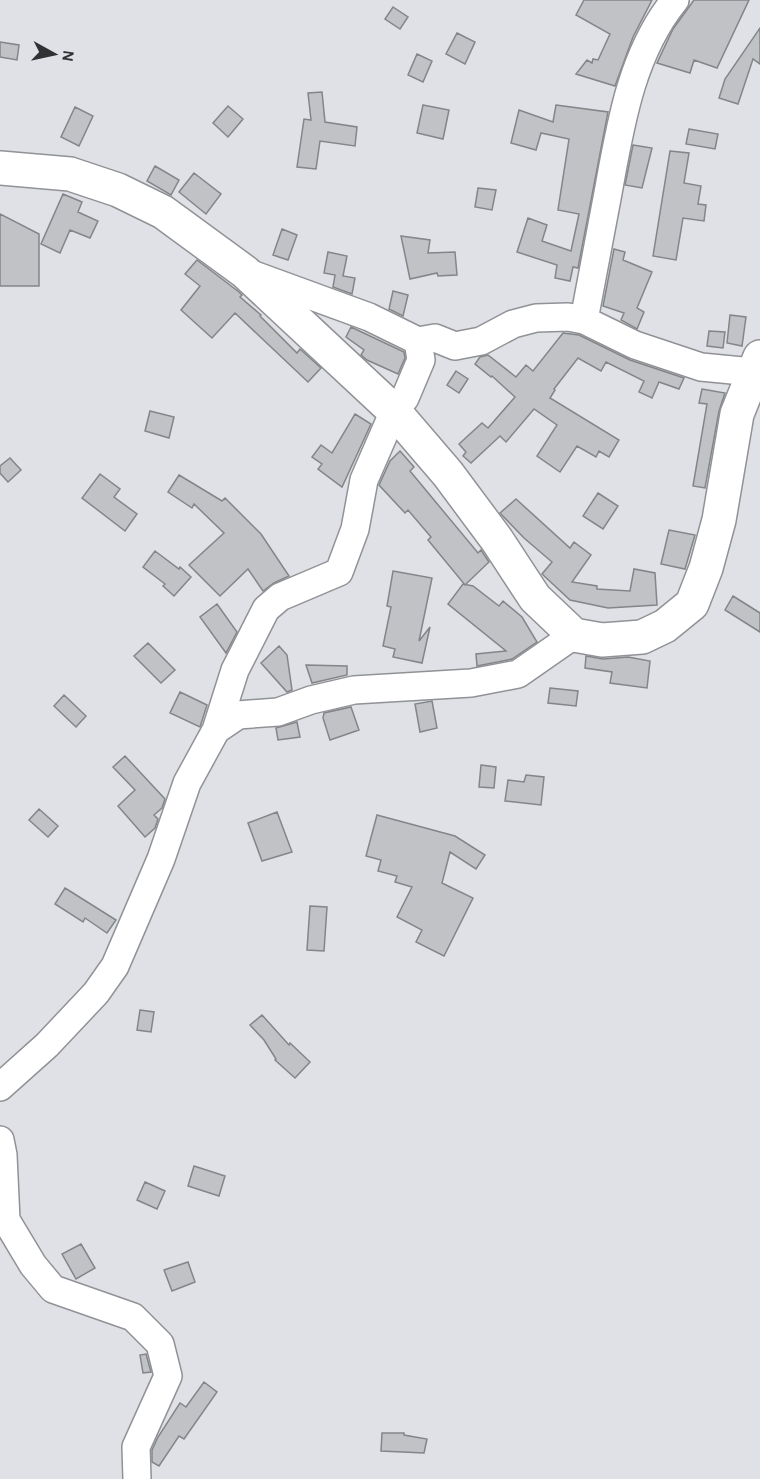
<svg xmlns="http://www.w3.org/2000/svg" width="760" height="1479" font-family="'Alegreya Sans',sans-serif">
  <style>
    .building { fill: #c0c2c6; stroke: #838589; stroke-width: 1.5 }
    .lines { fill: none; stroke-linecap: round; stroke-linejoin: round }
    .minor-casing { stroke: #909296; stroke-width: 30 }
    .major-casing { stroke: #909296; stroke-width: 36 }
    .minor { stroke: #fff; stroke-width: 27 }
    .major { stroke: #fff; stroke-width: 33 }
  </style>
  <rect width="100%" height="100%" fill="#dfe1e6"/>
  <path class="building" d="M 584,0 L 652,0 L 633,37 L 615,86 L 576,74 L 587,60 L 592,63 L 593,59 L 598,60 L 610,34 L 576,15 Z
    M 694,0 L 749,0 L 717,68 L 694,60 L 690,73 L 657,63 L 673,29 Z
    M 393,7 L 408,17 L 400,29 L 385,19 Z
    M 760,28 L 760,64 L 753,59 L 738,104 L 719,98 L 725,79 Z
    M 457,33 L 475,42 L 465,64 L 446,54 Z
    M 0,42 L 19,45 L 17,60 L 0,57 Z
    M 417,54 L 432,61 L 423,82 L 408,75 Z
    M 322,92 L 325,122 L 357,127 L 355,146 L 320,141 L 316,169 L 297,167 L 304,119 L 311,120 L 308,93 Z
    M 423,105 L 449,110 L 443,139 L 417,133 Z
    M 556,105 L 608,112 L 578,268 L 573,267 L 570,281 L 555,278 L 557,265 L 517,252 L 528,218 L 547,225 L 542,241 L 571,251 L 579,214 L 558,210 L 569,139 L 541,133 L 536,150 L 511,143 L 519,110 L 553,122 Z
    M 228,106 L 243,119 L 228,137 L 213,123 Z
    M 75,107 L 93,116 L 79,146 L 61,137 Z
    M 689,129 L 718,134 L 715,149 L 686,144 Z
    M 633,145 L 652,148 L 642,188 L 625,185 Z
    M 670,151 L 689,153 L 684,183 L 701,186 L 698,204 L 706,205 L 704,221 L 683,218 L 676,260 L 653,256 Z
    M 155,166 L 179,180 L 171,195 L 147,181 Z
    M 194,173 L 221,194 L 206,214 L 179,192 Z
    M 478,188 L 496,190 L 492,210 L 475,207 Z
    M 63,194 L 82,202 L 78,212 L 98,221 L 90,238 L 70,230 L 60,253 L 41,244 Z
    M 0,214 L 39,234 L 39,286 L 0,286 Z
    M 282,229 L 297,235 L 288,260 L 273,255 Z
    M 401,236 L 430,240 L 428,253 L 455,252 L 457,275 L 438,276 L 437,273 L 410,279 Z
    M 614,249 L 625,252 L 623,260 L 652,272 L 637,308 L 644,312 L 637,329 L 621,320 L 624,313 L 603,306 Z
    M 328,252 L 347,256 L 343,276 L 355,278 L 352,294 L 333,287 L 335,275 L 324,273 Z
    M 197,260 L 239,292 L 242,295 L 240,297 L 261,315 L 260,316 L 297,353 L 300,349 L 321,368 L 308,382 L 235,313 L 212,338 L 181,310 L 200,286 L 185,274 Z
    M 393,291 L 408,295 L 403,316 L 389,309 Z
    M 730,315 L 746,317 L 742,346 L 727,343 Z
    M 351,327 L 404,352 L 405,358 L 398,374 L 367,360 L 361,355 L 364,350 L 346,337 Z
    M 709,331 L 725,332 L 723,348 L 707,346 Z
    M 563,333 L 579,335 L 630,360 L 684,378 L 679,389 L 659,382 L 652,398 L 639,392 L 644,381 L 606,362 L 601,371 L 578,358 L 554,389 L 555,390 L 550,398 L 619,440 L 609,457 L 599,451 L 596,457 L 577,446 L 560,472 L 537,456 L 557,425 L 534,409 L 506,442 L 500,436 L 471,463 L 463,456 L 466,452 L 459,444 L 482,423 L 488,428 L 515,397 L 492,376 L 491,377 L 475,364 L 480,357 L 488,355 L 516,377 L 526,365 L 533,371 Z
    M 456,371 L 468,379 L 459,393 L 447,385 Z
    M 702,389 L 725,393 L 719,411 L 705,488 L 693,486 L 707,404 L 699,403 Z
    M 150,411 L 174,417 L 169,438 L 145,431 Z
    M 355,414 L 371,424 L 342,487 L 318,469 L 322,464 L 312,457 L 321,445 L 332,453 Z
    M 400,451 L 414,467 L 410,471 L 478,553 L 481,550 L 489,562 L 465,585 L 428,540 L 431,537 L 408,510 L 405,513 L 379,485 L 390,461 Z
    M 10,458 L 21,470 L 8,482 L 0,473 L 0,466 Z
    M 100,474 L 120,489 L 114,497 L 137,514 L 125,531 L 82,498 Z
    M 179,475 L 222,501 L 225,498 L 261,534 L 289,576 L 274,583 L 263,591 L 248,569 L 220,596 L 189,565 L 224,533 L 194,504 L 192,508 L 168,492 Z
    M 598,493 L 618,506 L 603,529 L 583,516 Z
    M 516,499 L 570,548 L 574,542 L 591,555 L 572,582 L 597,586 L 597,589 L 630,591 L 634,569 L 655,573 L 657,605 L 608,608 L 570,600 L 542,574 L 552,562 L 524,538 L 500,513 Z
    M 669,530 L 695,535 L 685,569 L 661,564 Z
    M 155,551 L 179,569 L 180,567 L 191,577 L 174,596 L 163,586 L 165,584 L 143,567 Z
    M 393,571 L 432,578 L 419,641 L 430,627 L 422,663 L 393,657 L 395,649 L 383,646 L 391,607 L 387,606 Z
    M 463,584 L 473,586 L 499,606 L 503,601 L 522,617 L 537,642 L 512,659 L 477,666 L 476,654 L 506,651 L 448,604 Z
    M 733,596 L 760,613 L 760,632 L 725,610 Z
    M 217,604 L 237,632 L 226,653 L 200,617 Z
    M 148,643 L 175,670 L 161,683 L 134,656 Z
    M 279,646 L 287,655 L 292,690 L 287,692 L 261,663 Z
    M 586,656 L 603,659 L 628,657 L 650,661 L 647,688 L 610,683 L 612,672 L 585,668 Z
    M 306,665 L 347,666 L 347,675 L 312,683 Z
    M 550,688 L 578,691 L 576,706 L 548,703 Z
    M 180,692 L 207,705 L 200,727 L 170,713 Z
    M 64,695 L 86,716 L 76,727 L 54,706 Z
    M 432,701 L 437,728 L 420,732 L 415,704 Z
    M 351,707 L 359,730 L 330,740 L 323,718 L 324,713 Z
    M 297,722 L 300,737 L 278,740 L 276,728 Z
    M 125,756 L 165,799 L 162,808 L 154,815 L 158,819 L 155,828 L 145,837 L 118,806 L 135,790 L 113,767 Z
    M 481,765 L 496,767 L 494,788 L 479,787 Z
    M 526,775 L 544,777 L 541,805 L 505,801 L 508,780 L 524,782 Z
    M 39,809 L 58,826 L 48,837 L 29,820 Z
    M 277,812 L 292,852 L 262,861 L 248,823 Z
    M 377,815 L 455,836 L 485,855 L 476,869 L 450,852 L 442,883 L 473,898 L 444,956 L 416,942 L 422,930 L 397,917 L 412,887 L 395,882 L 397,876 L 378,871 L 381,860 L 366,856 Z
    M 65,888 L 116,920 L 107,933 L 85,918 L 83,922 L 55,904 Z
    M 310,906 L 327,907 L 324,951 L 307,950 Z
    M 140,1010 L 154,1012 L 151,1032 L 137,1030 Z
    M 262,1015 L 289,1045 L 290,1043 L 310,1062 L 295,1078 L 275,1060 L 276,1059 L 264,1040 L 250,1025 Z
    M 194,1166 L 225,1176 L 219,1196 L 188,1186 Z
    M 145,1182 L 165,1191 L 157,1209 L 137,1200 Z
    M 81,1244 L 95,1268 L 76,1279 L 62,1254 Z
    M 188,1262 L 195,1282 L 172,1291 L 164,1270 Z
    M 146,1354 L 151,1372 L 143,1373 L 140,1355 Z
    M 204,1382 L 217,1392 L 184,1439 L 179,1436 L 159,1466 L 152,1462 L 152,1450 L 158,1437 L 180,1403 L 186,1407 Z
    M 382,1433 L 404,1433 L 404,1435 L 427,1439 L 424,1453 L 381,1451 Z"/>
  <g class="lines">
    <g class="minor-casing">
      <path id="minor" d="M 254,275 L 369,317 L 418,341 L 435,338 L 455,346 L 481,341 L 513,324 L 536,318 L 568,317 L 584,320 L 635,345 L 701,367 L 753,372
        M 584,320 C 592,278 600,236 608,193 C 620,127 631,54 675,0
        M 216,730 L 235,670 L 266,609 L 280,597 L 339,572 L 355,529 L 364,480 L 394,411 L 405,398 L 421,360 L 418,341
        M 0,1087 L 47,1045 L 96,993 L 115,966 L 161,859 L 187,783 L 216,730 L 238,715 L 278,712 L 311,700 L 354,690 L 471,683 L 518,674 L 574,635
        M 0,1140 L 3,1155 L 6,1220 L 33,1265 L 53,1289 L 133,1317 L 160,1344 L 168,1376 L 136,1447 L 137,1479"/>
    </g>
    <g class="major-casing">
      <path id="major" d="M 0,168 L 70,174 L 118,190 L 163,212 L 245,272 L 394,411 L 448,474 L 497,540 L 535,598 L 574,635 L 602,640 L 642,637 L 665,626 L 692,604 L 706,568 L 719,520 L 737,414 L 760,357"/>
    </g>
    <use href="#minor" class="minor"/>
    <use href="#major" class="major"/>
  </g>
  <g transform="translate(54 54) rotate(98)" stroke="#dfe1e6" stroke-width="4.5" paint-order="stroke">
  <path d="M0-4.5L10 22L0 15L-10 22Z" fill="#303133"/>
  <text y="-9" font-size="16" font-weight="bold" text-anchor="middle" fill="#303133">N</text>
  </g>
</svg>
